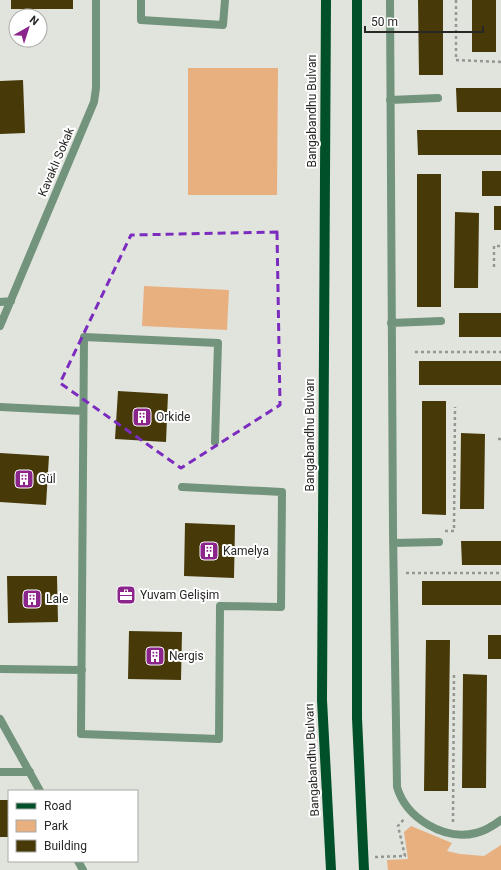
<svg xmlns="http://www.w3.org/2000/svg" width="501" height="870" font-family="Roboto,sans-serif">
  <style>
    .green { fill: #e8af7f }
    .building { fill: #473a08 }
    .lines { fill: none; stroke-linecap: round; stroke-linejoin: round }
    .path { stroke: #949691; stroke-width: 2.5; stroke-dasharray: 3 3; stroke-linecap: butt }
    .street { stroke: #72937c; stroke-width: 8 }
    .primary { stroke: #00502a; stroke-width: 10 }
    .marked { fill: none; stroke: #7b2cbf; stroke-width: 3; stroke-dasharray: 8 5; stroke-linejoin: round }
    .labels { text-anchor: middle; dominant-baseline: central; stroke-width: 4; stroke-linejoin: round; paint-order: stroke }
    .street-label { font-size: 12px; fill: #282926; stroke: #fff }
    .poi-label { font-size: 12px; fill: #282926; stroke: #fff; text-anchor: start }
  </style>
  <rect width="100%" height="100%" fill="#e1e4dd"/>
  <path class="green" d="M 188,68 L 278,68 L 277,195 L 188,195 Z
    M 144,286 L 229,290 L 227,330 L 142,326 Z
    M 411,826 L 452,843 L 447,851 L 460,854 L 484,856 L 501,845 L 501,870 L 388,870 L 387,860 L 408,859 L 404,832 Z"/>
  <path class="building" d="M 11,0 L 73,0 L 73,9 L 11,9 Z
    M 418,0 L 443,0 L 443,75 L 419,75 Z
    M 472,0 L 496,0 L 496,52 L 472,52 Z
    M 23,80 L 25,133 L 0,134 L 0,81 Z
    M 456,88 L 501,88 L 501,112 L 457,112 Z
    M 417,130 L 501,130 L 501,155 L 418,155 Z
    M 482,171 L 501,171 L 501,196 L 482,196 Z
    M 417,174 L 441,174 L 441,307 L 417,307 Z
    M 494,206 L 501,206 L 501,230 L 494,230 Z
    M 455,212 L 479,213 L 478,288 L 454,288 Z
    M 459,313 L 501,313 L 501,337 L 459,337 Z
    M 419,361 L 501,361 L 501,385 L 419,385 Z
    M 118,391 L 168,394 L 166,442 L 115,439 Z
    M 422,401 L 446,401 L 446,515 L 422,514 Z
    M 461,433 L 485,434 L 484,509 L 460,509 Z
    M 0,453 L 49,456 L 46,505 L 0,502 Z
    M 185,523 L 235,525 L 234,578 L 184,576 Z
    M 461,541 L 501,541 L 501,565 L 462,565 Z
    M 7,576 L 57,576 L 58,622 L 8,623 Z
    M 422,581 L 501,581 L 501,605 L 422,605 Z
    M 129,631 L 182,632 L 181,680 L 128,679 Z
    M 488,635 L 501,635 L 501,659 L 488,659 Z
    M 426,640 L 450,640 L 448,791 L 424,791 Z
    M 463,674 L 487,675 L 486,788 L 462,788 Z
    M 0,800 L 9,800 L 9,837 L 0,837 Z"/>
  <g class="lines">
    <path class="path" d="M 456,0 L 456,60 L 501,62
      M 494,267 L 494,246 L 501,246
      M 415,352 L 501,352
      M 498,439 L 501,439
      M 445,531 L 454,531 L 455,407
      M 406,573 L 501,573
      M 453,822 L 454,673
      M 375,857 L 405,856 L 398,826 L 404,819"/>
    <path class="street" d="M 141,0 L 141,20 L 223,25 L 225,0
      M 390,0 L 393,532 L 397,787 C 406,818 444,841 476,833 C 485,831 493,826 501,820
      M 390,100 L 438,98
      M 0,302 L 11,301
      M 391,323 L 441,321
      M 0,326 L 94,102 L 96,88 L 96,0
      M 0,407 L 83,411
      M 182,487 L 282,492 L 281,607 L 220,606 L 219,739 L 81,734 L 84,337 L 218,343 L 215,442
      M 393,543 L 439,542
      M 0,669 L 82,670
      M 0,719 L 40,791
      M 0,772 L 30,772
      M 78,861 L 83,870"/>
    <path class="primary" d="M 326,0 L 322,700 L 331,870
      M 357,0 L 357,718 L 364,870"/>
  </g>
  <path class="marked" d="M 277,232 L 280,405 L 181,468 L 60,383 L 131,235 Z"/>
  <defs>
    <g id="building-square" transform="scale(1)"><rect x="-9" y="-9" width="18" height="18" rx="4" fill="#8b258b" stroke="#fff"/><path d="M-4-6H4V6H1V3H-1V6H-4ZM-2.5-4.3h1.7v1.8h-1.7ZM.8-4.3h1.7v1.8H.8ZM-2.5-1h1.7V.8h-1.7ZM.8-1h1.7V.8H.8Z" fill="#fff"/></g>
    <g id="office-square" transform="scale(1)"><rect x="-9" y="-9" width="18" height="18" rx="4" fill="#8b258b" stroke="#fff"/><path d="M-6-3h4V-5.5h4V-3h4V5H-6ZM-1-4.5V-3h2v-1.5ZM-6 0V1H6V0Z" fill="#fff"/></g>
  </defs>
  <g fill-rule="evenodd">
    <use href="#building-square" x="142" y="417"/>
    <use href="#building-square" x="24" y="479"/>
    <use href="#building-square" x="209" y="551"/>
    <use href="#office-square" x="126" y="595"/>
    <use href="#building-square" x="32" y="599"/>
    <use href="#building-square" x="155" y="656"/>
  </g>
  <g class="labels">
    <g class="street-label">
      <text transform="translate(312 111) rotate(-90)">Bangabandhu Bulvarı</text>
      <text transform="translate(56 162) rotate(-67)">Kavaklı Sokak</text>
      <text transform="translate(310 435) rotate(-90)">Bangabandhu Bulvarı</text>
      <text transform="translate(312 760) rotate(-93)">Bangabandhu Bulvarı</text>
    </g>
    <g class="poi-label">
      <text x="156" y="417">Orkide</text>
      <text x="38" y="479">Gül</text>
      <text x="223" y="551">Kamelya</text>
      <text x="140" y="595">Yuvam Gelişim</text>
      <text x="46" y="599">Lale</text>
      <text x="169" y="656">Nergis</text>
    </g>
  </g>
  <rect x="8" y="790" width="130" height="72" fill="#ffffff" stroke="#a9a9a8"/>
  <rect x="16" y="803" width="20" height="6" fill="#00502a" stroke="#a9a9a8"/>
  <text x="44" y="810" font-size="12" fill="#282926">Road</text>
  <rect x="16" y="820" width="20" height="12" fill="#e8af7f" stroke="#a9a9a8"/>
  <text x="44" y="830" font-size="12" fill="#282926">Park</text>
  <rect x="16" y="840" width="20" height="12" fill="#473a08" stroke="#a9a9a8"/>
  <text x="44" y="850" font-size="12" fill="#282926">Building</text>
  <g transform="translate(28 28) rotate(39)"><circle r="19" fill="#ffffff" stroke="#a9a9a8"/>
  <path d="M0-3L7 15L0 10L-7 15Z" fill="#8b258b"/>
  <text y="-6" font-size="11" font-weight="bold" text-anchor="middle" fill="#282926">N</text>
  </g>
  <path d="M365 26v6h118v-6" fill="none" stroke="#282926" stroke-width="2"/>
  <text x="371" y="26" font-size="12" fill="#282926" stroke="#ffffff" stroke-width="3" paint-order="stroke">50 m</text>
</svg>
